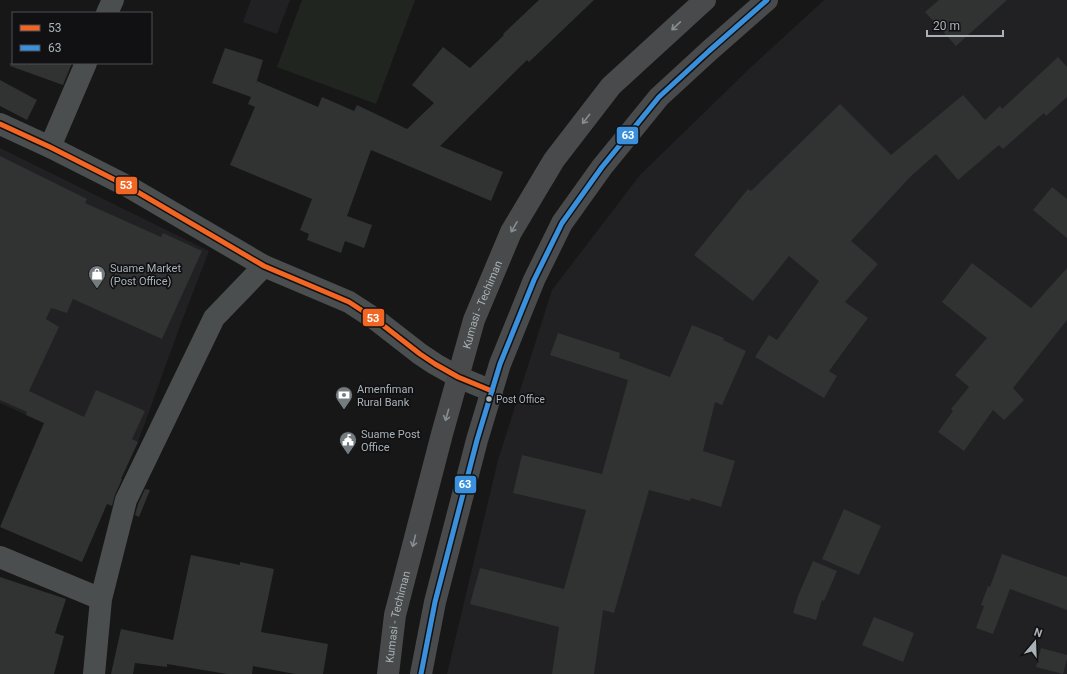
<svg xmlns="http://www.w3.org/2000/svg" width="1067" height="674" font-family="Roboto,sans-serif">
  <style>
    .built { fill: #212123 }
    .green { fill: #20251f }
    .building { fill: #313232 }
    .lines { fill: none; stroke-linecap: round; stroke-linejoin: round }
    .minor { stroke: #4b4e4f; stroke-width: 22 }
    .tertiary { stroke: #4b4e4f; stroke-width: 22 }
    .trunk { stroke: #484a4c; stroke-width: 22 }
    .bus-1-casing { stroke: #111113; stroke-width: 8 }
    .bus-2-casing { stroke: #111113; stroke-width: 8 }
    .bus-1 { stroke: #f26522; stroke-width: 5 }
    .bus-2 { stroke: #3a90db; stroke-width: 5 }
    .oneway { stroke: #868e92 }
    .bus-dot { fill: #a8b2b7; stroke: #111113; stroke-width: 1.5 }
    .labels { text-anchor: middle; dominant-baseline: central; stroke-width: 3.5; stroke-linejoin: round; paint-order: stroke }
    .bus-label { font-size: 10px; fill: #a8b2b7; stroke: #111113; text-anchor: start }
    .poi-label { font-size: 11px; fill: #a8b2b7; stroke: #111113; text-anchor: start }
    .street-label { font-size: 11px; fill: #a8b2b7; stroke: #111113 }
    .line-badge { stroke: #111113; stroke-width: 1.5 }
    .badge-label { font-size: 11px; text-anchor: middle; font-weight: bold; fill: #fff }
  </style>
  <rect width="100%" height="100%" fill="#171717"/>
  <path class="built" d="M 251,0 L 290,0 L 277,34 L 243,22 Z
    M 824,0 L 1067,0 L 1067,674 L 447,674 L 498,460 L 552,290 L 640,175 L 749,69 Z
    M 0,148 L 209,251 L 180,326 L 138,442 L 128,462 L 0,403 Z"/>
  <path class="green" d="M 302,0 L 415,0 L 376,104 L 277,67 Z"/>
  <path class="building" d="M 539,0 L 594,0 L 529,62 L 527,60 L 440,146 L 503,172 L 491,201 L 371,150 L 347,216 L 372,225 L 364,248 L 345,241 L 341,253 L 307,240 L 309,234 L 300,230 L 312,199 L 230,165 L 255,107 L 248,104 L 251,97 L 212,83 L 225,48 L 263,60 L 255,87 L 257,81 L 318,107 L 322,97 L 354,111 L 357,105 L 407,129 L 434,103 L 412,85 L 443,47 L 470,68 L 504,35 L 503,34 Z
    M 939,0 L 1007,0 L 956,46 L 925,12 Z
    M 1058,57 L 1067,67 L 1067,97 L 1046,116 L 1044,113 L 1003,149 L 999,145 L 958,180 L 936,154 L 911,176 L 851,241 L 878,264 L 845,302 L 868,318 L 829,371 L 837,376 L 824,398 L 755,357 L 769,335 L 777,340 L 819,281 L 789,256 L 753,301 L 694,255 L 748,189 L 751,191 L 840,104 L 891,155 L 963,95 L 985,120 L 1000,106 L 1002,109 Z
    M 10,63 L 72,63 L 63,85 L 10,66 Z
    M 0,80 L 37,100 L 27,120 L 0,106 Z
    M 0,156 L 87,199 L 85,203 L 161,237 L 163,233 L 202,251 L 162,339 L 73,299 L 67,313 L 51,308 L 46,319 L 59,327 L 29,391 L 84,417 L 96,390 L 145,411 L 132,439 L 138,442 L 121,479 L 122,479 L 115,495 L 112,506 L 107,504 L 82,562 L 0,527 L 44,423 L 26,415 L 27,412 L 0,400 Z
    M 1052,187 L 1067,199 L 1067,238 L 1033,210 Z
    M 972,263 L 1031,308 L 1067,268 L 1067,320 L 1013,388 L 1024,400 L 1004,420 L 993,410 L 964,451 L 938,432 L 953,411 L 951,409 L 969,387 L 955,375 L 987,338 L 942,302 Z
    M 692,325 L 724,338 L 723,340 L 746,351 L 722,405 L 715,402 L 703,451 L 735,461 L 721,507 L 691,498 L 690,501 L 649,490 L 614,613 L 603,610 L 594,674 L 552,674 L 559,627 L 470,604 L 480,568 L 564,589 L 586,510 L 513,493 L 522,455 L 602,474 L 628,380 L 550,355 L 558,333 L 620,353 L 619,358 L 670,377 Z
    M 145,489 L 150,490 L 139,517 L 135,515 L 138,504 Z
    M 844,509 L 881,526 L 859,575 L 822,559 Z
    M 1002,554 L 1067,577 L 1067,610 L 1010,589 L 993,634 L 976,628 L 984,606 L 981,605 L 988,586 L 990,587 Z
    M 191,555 L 240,565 L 240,562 L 274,569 L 261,632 L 328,644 L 323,674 L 295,674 L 253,666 L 252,674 L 227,674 L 167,664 L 167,667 L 135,663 L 133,674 L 111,674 L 121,629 L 173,640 Z
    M 813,561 L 837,571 L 824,601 L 822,600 L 816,620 L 793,613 L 798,596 Z
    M 0,577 L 66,599 L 55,633 L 64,636 L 54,674 L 0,674 Z
    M 874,617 L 914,633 L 903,662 L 862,645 Z
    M 1041,648 L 1067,655 L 1067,659 L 1063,674 L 1036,667 Z"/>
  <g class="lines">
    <path class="minor" d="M 107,13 L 113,0
      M 50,147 L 86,63
      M 0,557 L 101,599
      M 94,674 L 101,599 L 126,500 L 214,318 L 264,266"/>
    <path class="tertiary" d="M 0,124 L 50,147 L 129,187 L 264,266 L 349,302 L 375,319 L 420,354 L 435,364 L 458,377 L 492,391"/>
    <g class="trunk">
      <path id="s1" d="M 388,674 L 395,615 L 442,434 L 474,320 L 511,232 L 554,160 L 611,86 L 705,0"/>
      <path d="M 421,674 L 435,602 L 477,440 L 500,364 L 534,280 L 562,223 L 602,167 L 659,97 L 709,51 L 767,0"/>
    </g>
    <g class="bus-1-casing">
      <path id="bus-1" d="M 0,124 L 50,147 L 129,187 L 264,266 L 349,302 L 375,319 L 420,354 L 435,364 L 458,377 L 492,391"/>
    </g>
    <g class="bus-2-casing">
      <path id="bus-2" d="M 421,674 L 435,602 L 477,440 L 500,364 L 534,280 L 562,223 L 602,167 L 659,97 L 709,51 L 767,0"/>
    </g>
    <use href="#bus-1" class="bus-1"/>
    <use href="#bus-2" class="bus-2"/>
  </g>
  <defs><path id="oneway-shaft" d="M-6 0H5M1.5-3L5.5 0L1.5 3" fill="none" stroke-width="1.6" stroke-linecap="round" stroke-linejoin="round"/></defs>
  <g class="oneway">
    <use href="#oneway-shaft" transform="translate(676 26) rotate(137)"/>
    <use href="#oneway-shaft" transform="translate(586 119) rotate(128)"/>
    <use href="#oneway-shaft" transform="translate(514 227) rotate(120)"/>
    <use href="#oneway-shaft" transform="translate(447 415) rotate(106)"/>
    <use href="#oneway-shaft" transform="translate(414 541) rotate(104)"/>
  </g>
  <defs>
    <g id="shop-pin" transform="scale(0.9)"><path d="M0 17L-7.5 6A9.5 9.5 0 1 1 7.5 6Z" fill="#757c7f" stroke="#111113"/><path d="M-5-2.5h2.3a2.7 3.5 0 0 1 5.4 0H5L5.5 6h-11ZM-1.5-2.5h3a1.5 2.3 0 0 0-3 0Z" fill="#fff"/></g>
    <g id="bank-pin" transform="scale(0.9)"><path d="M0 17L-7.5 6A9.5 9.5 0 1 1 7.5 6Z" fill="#757c7f" stroke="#111113"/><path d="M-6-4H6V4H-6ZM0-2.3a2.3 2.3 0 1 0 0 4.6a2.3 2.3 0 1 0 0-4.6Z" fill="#fff"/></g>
    <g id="civic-pin" transform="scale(0.9)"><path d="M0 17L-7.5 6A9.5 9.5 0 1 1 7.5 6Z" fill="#757c7f" stroke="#111113"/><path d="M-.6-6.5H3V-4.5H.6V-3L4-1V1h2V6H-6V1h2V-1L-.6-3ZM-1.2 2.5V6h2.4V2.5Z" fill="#fff"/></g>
  </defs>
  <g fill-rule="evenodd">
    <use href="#shop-pin" x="97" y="274"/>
    <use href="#bank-pin" x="344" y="395"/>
    <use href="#civic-pin" x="348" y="440"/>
  </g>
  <circle class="bus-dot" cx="489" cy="399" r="3.5"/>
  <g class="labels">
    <g class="bus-label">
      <text x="496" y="399">Post Office</text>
    </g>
    <g class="poi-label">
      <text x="110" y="268">Suame Market<tspan x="110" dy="13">(Post Office)</tspan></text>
      <text x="357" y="389">Amenfiman<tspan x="357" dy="13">Rural Bank</tspan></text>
      <text x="361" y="434">Suame Post<tspan x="361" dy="13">Office</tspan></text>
    </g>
    <g class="street-label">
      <text stroke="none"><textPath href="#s1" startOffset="382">Kumasi - Techiman</textPath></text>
      <text stroke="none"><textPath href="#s1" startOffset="58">Kumasi - Techiman</textPath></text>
    </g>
  </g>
  <g class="line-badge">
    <rect x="616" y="126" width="23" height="19" rx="4" fill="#3a90db"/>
    <rect x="115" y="176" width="23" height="19" rx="4" fill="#f26522"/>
    <rect x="362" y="308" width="23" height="19" rx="4" fill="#f26522"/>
    <rect x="454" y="475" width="23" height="19" rx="4" fill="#3a90db"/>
  </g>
  <g class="badge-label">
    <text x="628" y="139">63</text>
    <text x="126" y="189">53</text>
    <text x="373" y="322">53</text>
    <text x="465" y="488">63</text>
  </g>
  <rect x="12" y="12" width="140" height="52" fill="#111113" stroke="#4d5155"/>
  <rect x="20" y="25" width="20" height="6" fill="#f26522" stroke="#4d5155"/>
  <text x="48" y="32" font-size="12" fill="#a8b2b7">53</text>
  <rect x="20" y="45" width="20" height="6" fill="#3a90db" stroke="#4d5155"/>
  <text x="48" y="52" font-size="12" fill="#a8b2b7">63</text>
  <g transform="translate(1035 642) rotate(19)" stroke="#111113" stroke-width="3" paint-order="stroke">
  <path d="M0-3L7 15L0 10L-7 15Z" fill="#a8b2b7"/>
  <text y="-6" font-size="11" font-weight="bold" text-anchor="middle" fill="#a8b2b7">N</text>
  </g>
  <path d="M927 30v6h76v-6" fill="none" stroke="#a8b2b7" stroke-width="2"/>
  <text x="933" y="30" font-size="12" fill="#a8b2b7" stroke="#111113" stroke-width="3" paint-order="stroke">20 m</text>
</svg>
